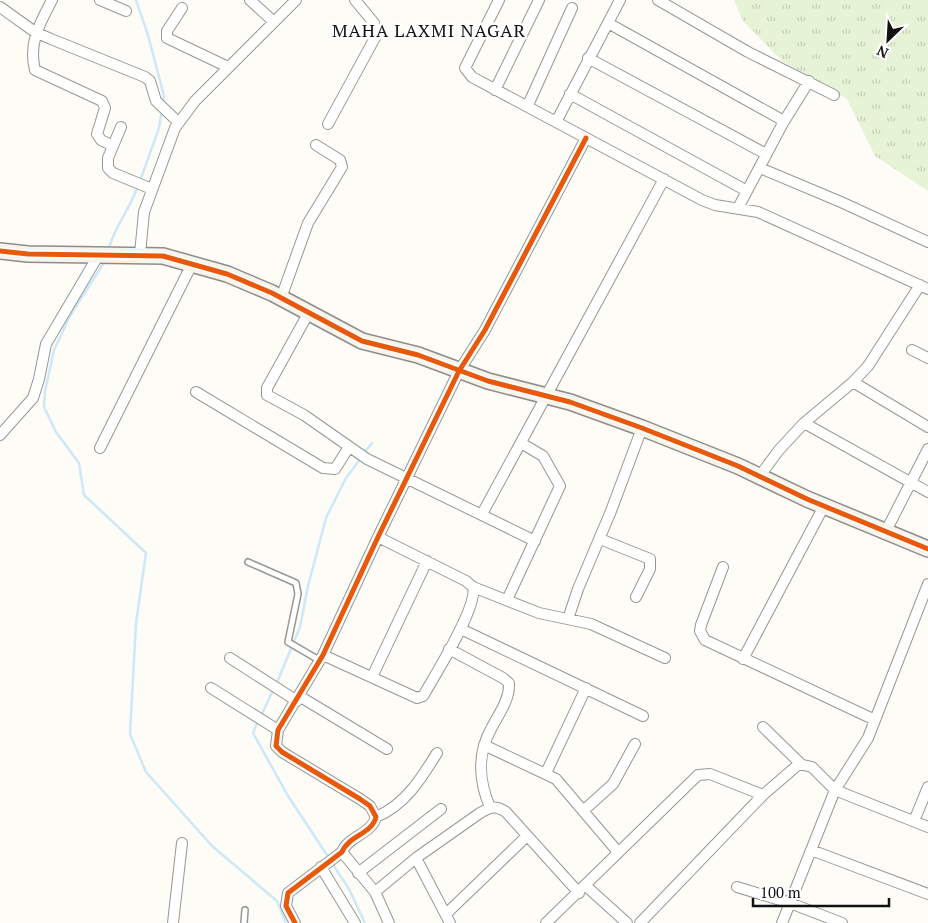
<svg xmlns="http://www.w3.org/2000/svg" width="928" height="923" font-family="'PT Serif',serif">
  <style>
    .grass { fill: url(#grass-tufts) }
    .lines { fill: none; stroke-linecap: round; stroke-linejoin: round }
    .stream { stroke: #cde8f7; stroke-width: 2.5 }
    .lane-casing { stroke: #979795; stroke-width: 8 }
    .street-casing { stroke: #979795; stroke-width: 12 }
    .secondary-casing { stroke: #8e8d8b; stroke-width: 18 }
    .lane { stroke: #fffffe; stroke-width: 5 }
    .street { stroke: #fffffe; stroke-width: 10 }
    .secondary { stroke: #f6f4eb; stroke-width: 15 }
    .cycleway-casing { stroke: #fff; stroke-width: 8 }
    .cycleway { stroke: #e8590c; stroke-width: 5 }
    .labels { text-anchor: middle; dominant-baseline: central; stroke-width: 5; stroke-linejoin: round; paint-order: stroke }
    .neighbourhood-label { font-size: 18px; letter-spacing: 1px; fill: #111; stroke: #fff }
  </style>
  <defs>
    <pattern id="grass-tufts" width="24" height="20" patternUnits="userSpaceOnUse" patternTransform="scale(1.25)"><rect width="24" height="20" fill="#e7f3d7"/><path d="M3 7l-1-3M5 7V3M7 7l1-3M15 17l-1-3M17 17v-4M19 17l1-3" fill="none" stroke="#c5cfb8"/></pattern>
  </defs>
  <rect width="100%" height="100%" fill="#fdfcf7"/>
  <path class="grass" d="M 734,0 L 928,0 L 928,191 L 875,156 L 847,99 L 782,61 L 743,21 Z"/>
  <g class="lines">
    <path class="stream" d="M 136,0 L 148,35 L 164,96 L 163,102
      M 140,181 L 159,128 L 162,110
      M 108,251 C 114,227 130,209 138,186
      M 105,261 L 70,316 L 54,350 L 45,391 L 44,407 L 56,432 L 79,463 L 84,495 L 146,553 L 136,623 L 130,734 L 146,772 L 212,846 L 277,901 L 286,923
      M 364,453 L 372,443
      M 276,685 L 300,627 L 308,586 L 326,518 L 346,478 L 361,458
      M 261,716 L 273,690
      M 258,721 L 253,733 L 288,796 L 329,858
      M 332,863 L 349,889 L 365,923"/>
    <g class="lane-casing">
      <path id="lane" d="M 248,562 L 296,583 L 298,594 L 288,642 L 319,660
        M 244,923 L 245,910"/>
    </g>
    <g class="street-casing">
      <path id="street" d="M 52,0 C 40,23 28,43 35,70 L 102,101 L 105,108 L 97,134 L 101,140 L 113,146
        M 100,0 L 126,11
        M 250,0 L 274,22
        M 499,0 L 465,68 L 472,77 L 702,200 L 715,205 L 758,212 L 928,289
        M 658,0 L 748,52 L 834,95
        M 0,7 L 35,32 L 51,39 L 145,77 L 150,81 L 156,101 L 178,122
        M 182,8 L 167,31 L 167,38 L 228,67
        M 608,23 L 784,121
        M 588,58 L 766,154
        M 495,90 L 539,0
        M 570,94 L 747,191
        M 528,105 L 572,8
        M 556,122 L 620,0
        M 328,124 L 377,34 L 374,23 L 355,0
        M 121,127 L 108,158 L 108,168 L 113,173 L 152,189
        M 760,168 L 841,202 L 928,242
        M 738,208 L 783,123 L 809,81
        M 140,254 L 144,212 L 175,128 L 195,101 L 296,0
        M 281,298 L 308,223 L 342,167 L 340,160 L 316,145
        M 309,312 L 267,388 L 267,395 L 304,415 L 367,459 L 535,541
        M 912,350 L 928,358
        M 853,382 L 928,427
        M 196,392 L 323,468 L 335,469 L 349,447
        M 804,423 L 928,492
        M 0,435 L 33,398 L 39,379 L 46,344 L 98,256
        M 100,448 L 192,264
        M 759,477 L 779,450 L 804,423 L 853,382 L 868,366 L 920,285
        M 482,514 L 664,179
        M 886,531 L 928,449
        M 600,539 L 650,559 L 650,569 L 636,597
        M 723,567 L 701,625 L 700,631 L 705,640 L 875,720
        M 473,587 L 539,613 L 591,624 L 665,658
        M 507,600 L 560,486 L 543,456 L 521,443
        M 568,619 L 578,589 L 611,511 L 642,428
        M 461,629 L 643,716
        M 449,649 L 503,678 L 509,683 C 510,700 498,715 491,729 C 477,754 479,782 490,807
        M 323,655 L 417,698 L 423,696 L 426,691 C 437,672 478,606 473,587 L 466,581 L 378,537
        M 230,658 L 297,701
        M 743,659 L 824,506
        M 372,677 L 427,561
        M 211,688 L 278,730
        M 299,696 L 387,749
        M 763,727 L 801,764
        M 484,745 L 556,779 L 618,852
        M 546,773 L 586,688
        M 583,811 L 613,784 L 635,744
        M 376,817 C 405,805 421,779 437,753
        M 914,821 L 928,787
        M 811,850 L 928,894
        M 342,852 L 375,892 L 389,923
        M 416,858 L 450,923
        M 321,867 L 355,923
        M 358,873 L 441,809
        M 586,886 L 627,923
        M 737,887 L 790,903 L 842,923
        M 375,892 L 416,858 L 480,813 C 491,807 495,805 506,812 L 579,893
        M 446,914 L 527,836
        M 173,923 L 182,843
        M 295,923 L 286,906 L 288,893 L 342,852 C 348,836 372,834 376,817 L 370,806 L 360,799 L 282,752 L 276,746 L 278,730 L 323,655 L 378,537 L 459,371 L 485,330 L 586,138
        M 546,923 L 698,775 L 710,774 L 763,795
        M 640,923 L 763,795 L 799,764 L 812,767 L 835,790 L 928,827
        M 782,923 L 835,790 L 868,738 L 928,584"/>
    </g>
    <g class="secondary-casing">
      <path id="secondary" d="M 0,251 L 28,254 L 163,256 L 227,274 L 272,293 L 362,341 L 418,355 L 488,381 L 570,402 L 642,428 L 738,466 L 807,499 L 928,549"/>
    </g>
    <use href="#lane" class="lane"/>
    <use href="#street" class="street"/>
    <use href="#secondary" class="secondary"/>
    <g class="cycleway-casing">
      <path id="cycleway" d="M 0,251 L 28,254 L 163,256 L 227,274 L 272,293 L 362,341 L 418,355 L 488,381 L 570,402 L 642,428 L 738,466 L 807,499 L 928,549
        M 295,923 L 286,906 L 288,893 L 342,852 C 348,836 372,834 376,817 L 370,806 L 360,799 L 282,752 L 276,746 L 278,730 L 323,655 L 378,537 L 459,371 L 485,330 L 586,138"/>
    </g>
    <use href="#cycleway" class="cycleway"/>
  </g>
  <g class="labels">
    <g class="neighbourhood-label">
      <text x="429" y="30">MAHA LAXMI NAGAR</text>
    </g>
  </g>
  <g transform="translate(888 40) rotate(205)" stroke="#ffffff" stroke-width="4" paint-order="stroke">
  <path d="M0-4L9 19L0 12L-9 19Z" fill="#111111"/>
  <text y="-8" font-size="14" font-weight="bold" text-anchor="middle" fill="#111111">N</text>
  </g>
  <path d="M753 898v8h136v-8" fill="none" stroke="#111111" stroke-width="2.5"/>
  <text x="760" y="898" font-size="15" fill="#111111" stroke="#ffffff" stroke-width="4" paint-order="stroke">100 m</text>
</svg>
